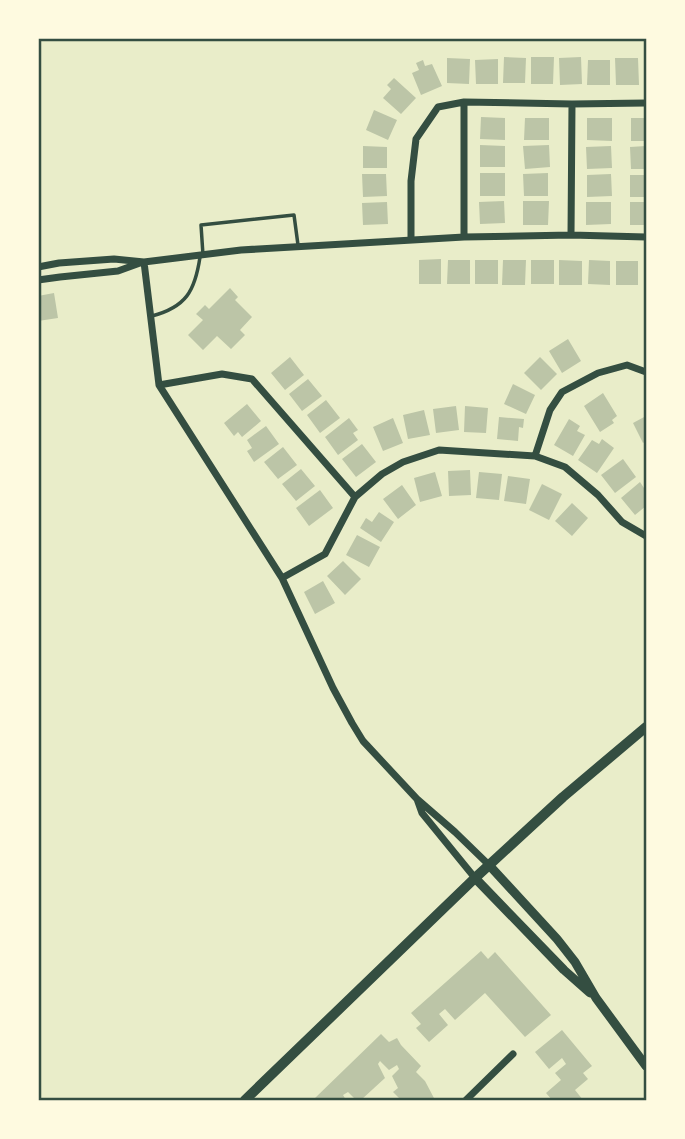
<svg xmlns="http://www.w3.org/2000/svg" width="685" height="1139" font-family="'Noto Serif',serif">
  <style>
    .building { fill: #bcc5a7 }
    .lines { fill: none; stroke-linecap: round; stroke-linejoin: round }
    .service { stroke: #344e41; stroke-width: 3.5 }
    .minor { stroke: #344e41; stroke-width: 7 }
    .tertiary { stroke: #344e41; stroke-width: 9 }
    .secondary { stroke: #344e41; stroke-width: 10 }
    .neatline { fill: none; stroke: #344e41; stroke-width: 2.5 }
  </style>
  <rect width="100%" height="100%" fill="#e9edc9"/>
  <path class="building" d="M 504,57 L 526,58 L 525,83 L 503,83 Z
    M 531,57 L 554,57 L 553,84 L 531,84 Z
    M 581,57 L 582,84 L 560,85 L 559,58 Z
    M 447,58 L 470,59 L 469,84 L 447,83 Z
    M 615,58 L 638,58 L 639,85 L 616,85 Z
    M 498,59 L 498,84 L 476,84 L 475,60 Z
    M 423,60 L 425,66 L 432,64 L 442,86 L 421,95 L 412,73 L 419,70 L 416,63 Z
    M 588,60 L 610,60 L 610,85 L 587,85 Z
    M 394,78 L 416,98 L 401,114 L 383,98 L 391,89 L 387,85 Z
    M 374,110 L 397,120 L 388,140 L 366,130 Z
    M 481,117 L 505,118 L 505,140 L 480,139 Z
    M 525,118 L 549,118 L 549,140 L 524,140 Z
    M 587,118 L 612,118 L 612,141 L 587,140 Z
    M 631,118 L 646,118 L 646,141 L 631,141 Z
    M 480,145 L 505,146 L 505,167 L 480,167 Z
    M 549,145 L 550,167 L 525,169 L 523,146 Z
    M 363,146 L 387,147 L 387,168 L 363,168 Z
    M 611,146 L 612,168 L 587,169 L 586,147 Z
    M 646,146 L 646,169 L 631,169 L 630,147 Z
    M 480,173 L 505,173 L 505,196 L 480,196 Z
    M 548,173 L 548,196 L 524,196 L 523,174 Z
    M 362,174 L 386,174 L 387,196 L 363,197 Z
    M 611,174 L 612,196 L 587,197 L 587,175 Z
    M 630,175 L 646,175 L 646,197 L 630,197 Z
    M 504,201 L 505,223 L 480,224 L 479,202 Z
    M 523,201 L 549,201 L 548,225 L 523,225 Z
    M 387,202 L 388,224 L 363,225 L 362,203 Z
    M 586,202 L 611,202 L 611,224 L 586,225 Z
    M 630,202 L 646,202 L 646,225 L 630,225 Z
    M 441,259 L 441,284 L 419,284 L 419,260 Z
    M 448,260 L 470,260 L 470,284 L 447,284 Z
    M 475,260 L 498,260 L 498,284 L 475,284 Z
    M 503,260 L 526,260 L 525,285 L 502,285 Z
    M 531,260 L 554,260 L 554,284 L 531,284 Z
    M 559,260 L 582,261 L 582,285 L 559,285 Z
    M 589,260 L 610,261 L 610,285 L 588,284 Z
    M 616,261 L 638,261 L 638,285 L 616,285 Z
    M 230,288 L 238,297 L 235,300 L 252,317 L 240,330 L 245,335 L 231,349 L 217,336 L 203,350 L 188,335 L 203,320 L 196,314 L 205,305 L 209,309 Z
    M 54,293 L 58,318 L 38,321 L 38,296 Z
    M 568,339 L 581,361 L 562,373 L 549,351 Z
    M 290,357 L 304,375 L 285,390 L 271,373 Z
    M 540,357 L 557,374 L 541,390 L 524,373 Z
    M 308,379 L 322,396 L 302,411 L 289,394 Z
    M 513,384 L 535,395 L 526,414 L 504,404 Z
    M 603,393 L 617,416 L 612,420 L 614,423 L 600,432 L 584,406 Z
    M 326,400 L 340,418 L 320,433 L 307,415 Z
    M 247,404 L 261,421 L 242,437 L 238,432 L 234,436 L 224,423 Z
    M 456,406 L 459,430 L 436,433 L 433,409 Z
    M 465,406 L 488,408 L 486,433 L 464,432 Z
    M 424,410 L 430,435 L 408,439 L 403,415 Z
    M 646,416 L 646,441 L 643,443 L 633,423 Z
    M 499,417 L 524,419 L 523,428 L 519,427 L 518,441 L 497,439 Z
    M 349,418 L 358,430 L 353,433 L 358,440 L 338,455 L 325,437 Z
    M 393,418 L 403,443 L 383,451 L 373,427 Z
    M 569,419 L 580,426 L 577,431 L 585,435 L 573,456 L 554,445 Z
    M 266,426 L 279,444 L 254,462 L 247,451 L 252,448 L 247,440 Z
    M 602,439 L 614,448 L 597,473 L 578,460 L 592,440 L 599,444 Z
    M 362,444 L 376,462 L 356,477 L 342,459 Z
    M 283,447 L 297,465 L 278,479 L 264,462 Z
    M 623,459 L 636,477 L 615,493 L 601,475 Z
    M 301,469 L 315,486 L 296,501 L 282,484 Z
    M 470,470 L 471,495 L 449,496 L 448,471 Z
    M 435,472 L 442,496 L 420,502 L 414,478 Z
    M 479,472 L 502,474 L 499,500 L 476,498 Z
    M 508,476 L 530,479 L 526,504 L 504,501 Z
    M 640,482 L 646,491 L 646,506 L 635,515 L 621,498 Z
    M 542,484 L 562,494 L 549,520 L 529,510 Z
    M 402,485 L 416,505 L 398,519 L 383,499 Z
    M 320,490 L 333,508 L 309,526 L 296,508 Z
    M 572,503 L 588,518 L 572,536 L 555,521 Z
    M 379,512 L 394,522 L 381,542 L 360,528 L 366,518 L 372,522 Z
    M 357,535 L 380,547 L 369,567 L 346,555 Z
    M 343,561 L 361,579 L 345,595 L 327,576 Z
    M 323,581 L 335,603 L 315,614 L 304,592 Z
    M 481,951 L 488,959 L 495,952 L 551,1015 L 525,1037 L 485,993 L 455,1020 L 445,1009 L 439,1014 L 448,1025 L 429,1042 L 416,1028 L 421,1024 L 411,1013 Z
    M 562,1030 L 592,1066 L 583,1073 L 588,1079 L 575,1090 L 583,1100 L 552,1100 L 546,1093 L 561,1080 L 555,1073 L 566,1064 L 562,1058 L 549,1069 L 535,1052 Z
    M 381,1034 L 389,1042 L 397,1038 L 401,1045 L 421,1066 L 416,1072 L 425,1081 L 435,1100 L 401,1100 L 393,1092 L 398,1088 L 392,1076 L 399,1069 L 397,1065 L 389,1070 L 380,1061 L 378,1064 L 385,1078 L 361,1100 L 356,1100 L 348,1092 L 343,1095 L 346,1100 L 315,1100 L 314,1099 Z"/>
  <g class="lines">
    <path class="service" d="M 203,255 L 201,225 L 294,215 L 298,245
      M 152,316 C 186,307 195,291 200,257"/>
    <path class="minor" d="M 571,235 L 572,104
      M 464,237 L 464,102
      M 411,240 L 411,181 L 416,139 L 438,107 L 464,102 L 572,104 L 646,103
      M 144,262 L 159,385 L 282,578 L 333,688 L 352,723 L 363,741 L 417,799 L 455,832 L 489,865
      M 38,267 L 59,263 L 114,259 L 144,262 L 241,250 L 464,237 L 571,235 L 646,237
      M 38,280 L 60,277 L 118,271 L 140,263
      M 159,385 L 222,374 L 252,379 L 355,497
      M 535,456 L 550,410 L 562,392 L 598,373 L 627,365 L 646,372
      M 282,578 L 325,554 L 355,497 L 382,474 L 403,462 L 439,450 L 535,456 L 565,467 L 598,495 L 622,522 L 646,536
      M 417,799 L 422,813 L 475,878
      M 466,1100 L 513,1054"/>
    <path class="tertiary" d="M 489,865 L 557,939 L 575,962 L 596,998 L 646,1066
      M 475,878 L 564,970 L 590,993"/>
    <path class="secondary" d="M 245,1100 L 475,878 L 563,797 L 646,727"/>
  </g>
  <rect width="685" height="1139" fill="none" stroke="#fefae0" stroke-width="80"/>
  <rect x="40" y="40" width="605" height="1059" class="neatline"/>
</svg>
